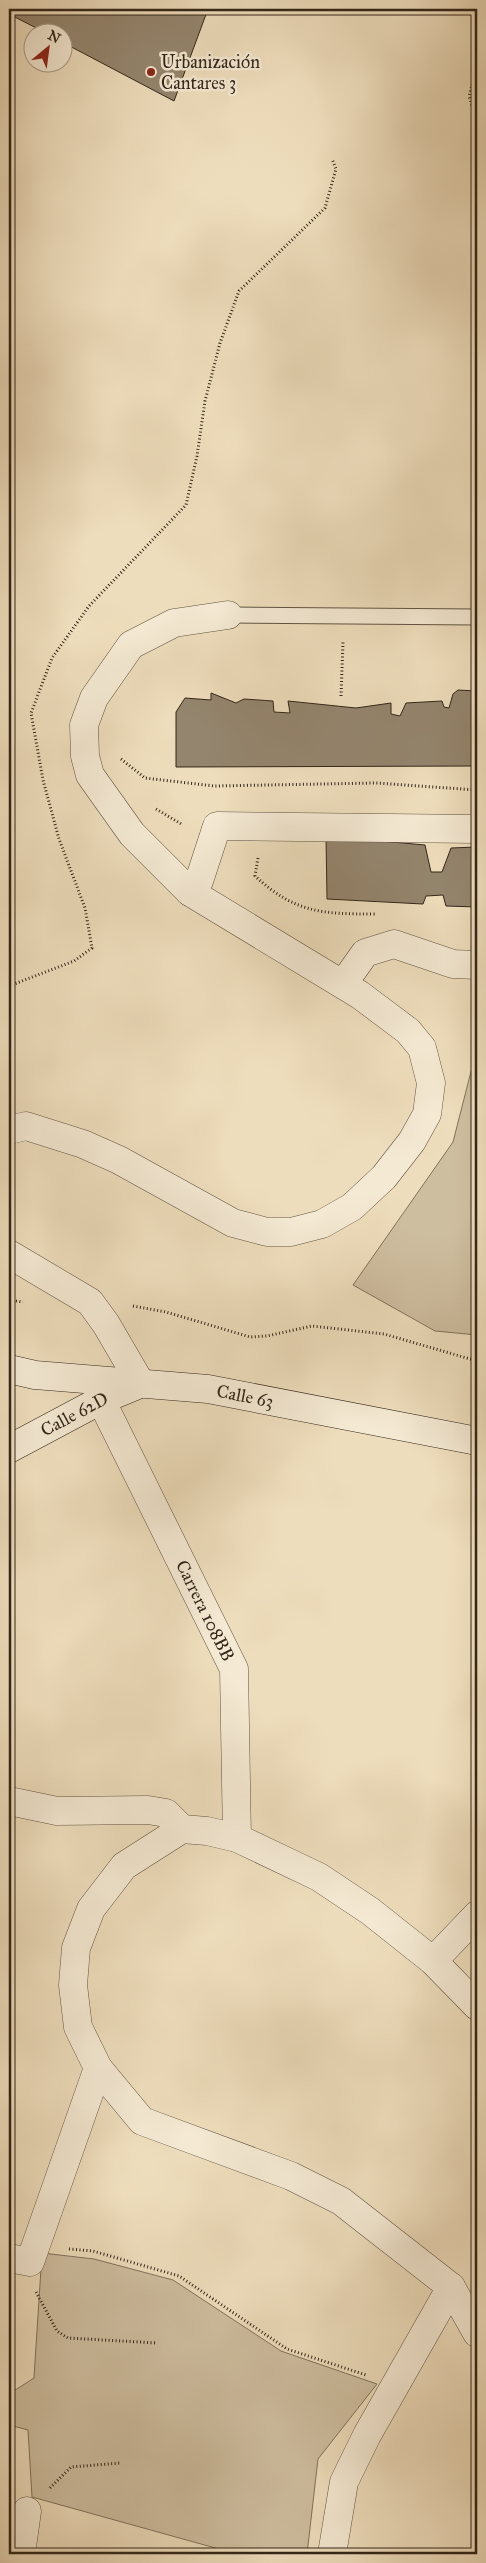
<svg xmlns="http://www.w3.org/2000/svg" width="486" height="2563" font-family="'IM FELL Great Primer',serif">
  <style>
    .green { fill: #cebea0; stroke: #80725c }
    .building { fill: #94856e; stroke: #322619 }
    .lines { fill: none; stroke-linecap: round; stroke-linejoin: round }
    .lane-casing { stroke: #615442; stroke-width: 17 }
    .street-casing { stroke: #615442; stroke-width: 29 }
    .secondary-casing { stroke: #322619; stroke-width: 29 }
    .path { stroke: #322619; stroke-width: 3; stroke-dasharray: 1 2.5; stroke-linecap: butt }
    .lane { stroke: #f4e9d3; stroke-width: 15 }
    .street { stroke: #f4e9d3; stroke-width: 28 }
    .secondary { stroke: #f4e9d3; stroke-width: 28 }
    .poi-dot { fill: #8f2418; stroke: #f4e9d3; stroke-width: 2 }
    .labels { text-anchor: middle; dominant-baseline: central; stroke-width: 5; stroke-linejoin: round; paint-order: stroke }
    .poi-label { font-size: 18px; fill: #322619; stroke: #f4e9d3; text-anchor: start }
    .street-label { font-size: 18px; fill: #322619; stroke: #f4e9d3 }
  </style>
  <rect width="100%" height="100%" fill="#eeddbc"/>
  <filter id="stains"><feTurbulence type="fractalNoise" baseFrequency=".004" numOctaves="4"/><feColorMatrix values="0 0 0 0 .2 0 0 0 0 .09 0 0 0 0 .02 0 0 0 .5 -.17"/></filter>
  <radialGradient id="worn" r=".72"><stop offset=".6" stop-color="#630" stop-opacity="0"/><stop offset="1" stop-color="#630" stop-opacity=".3"/></radialGradient>
  <path class="green" d="M 477,1048 L 477,1335 L 435,1331 L 353,1285 L 453,1142 Z
    M 42,2253 L 94,2259 L 173,2280 L 281,2351 L 377,2384 L 318,2459 L 307,2554 L 237,2554 L 32,2497 L 28,2430 L 9,2425 L 9,2394 L 34,2378 Z"/>
  <path class="building" d="M 9,9 L 208,9 L 174,101 L 62,42 L 62,32 L 44,32 L 9,14 Z
    M 458,690 L 477,691 L 477,766 L 176,767 L 176,712 L 185,698 L 211,700 L 211,693 L 236,703 L 244,699 L 273,701 L 274,712 L 290,713 L 288,701 L 356,708 L 391,703 L 391,714 L 400,716 L 406,703 L 442,701 L 444,707 L 449,708 L 453,694 Z
    M 326,836 L 425,845 L 431,872 L 442,872 L 451,848 L 477,847 L 477,907 L 446,906 L 443,895 L 426,896 L 423,904 L 327,899 Z"/>
  <g class="lines">
    <g class="lane-casing">
      <path id="lane" d="M 228,615 L 477,617"/>
    </g>
    <g class="street-casing">
      <g id="street">
        <path d="M 190,892 L 199,881 L 217,826 L 477,829"/>
        <path d="M 343,984 L 365,953 L 394,944 L 453,964 L 477,965"/>
        <path d="M 9,1130 L 26,1126 L 83,1144 L 119,1160 L 233,1223 L 267,1232 L 291,1232 L 322,1224 L 352,1207 L 384,1177 L 412,1141 L 427,1114 L 431,1083 L 422,1048 L 408,1031 L 360,995 L 190,892 L 132,834 L 90,775 L 85,756 L 84,725 L 94,698 L 131,645 L 174,623 L 228,615"/>
        <path d="M 9,1254 L 90,1302 L 106,1324 L 141,1384"/>
        <path id="s1" d="M 101,1400 L 234,1669 L 237,1838"/>
        <path d="M 9,1801 L 57,1811 L 148,1810 L 166,1813 L 182,1829"/>
        <path d="M 433,1961 L 477,1915"/>
        <path d="M 477,2006 L 433,1961 L 370,1911 L 319,1877 L 237,1838 L 207,1831 L 182,1829 L 124,1866 L 91,1909 L 76,1948 L 73,1985 L 78,2027 L 98,2068 L 142,2121 L 291,2176 L 341,2201 L 451,2287 L 477,2333"/>
        <path d="M 9,2258 L 30,2262 L 98,2068"/>
        <path d="M 21,2554 L 27,2511"/>
        <path d="M 332,2554 L 344,2482 L 367,2435 L 451,2287"/>
      </g>
    </g>
    <g class="secondary-casing">
      <g id="secondary">
        <path id="s2" d="M 9,1369 L 35,1375 L 208,1389 L 477,1441"/>
        <path id="s3" d="M 9,1449 L 101,1400 L 135,1386"/>
      </g>
    </g>
    <path class="path" d="M 477,67 L 469,96 L 477,123
      M 341,696 L 343,642
      M 121,759 L 145,778 L 214,786 L 376,783 L 477,790
      M 156,809 L 183,825
      M 258,858 L 255,876 C 295,913 322,914 375,914
      M 9,986 L 74,961 L 92,948 L 85,908 L 59,839 L 43,780 L 31,713 L 52,658 L 89,606 L 186,505 L 197,456 L 205,401 L 220,343 L 239,291 L 325,208 L 336,169 L 332,159
      M 9,1300 L 23,1302
      M 133,1306 L 166,1312 L 250,1337 L 267,1336 L 312,1326 L 384,1334 L 477,1361
      M 69,2249 L 93,2251 L 179,2276 L 287,2349 L 366,2375
      M 36,2292 L 57,2331 L 68,2338 L 157,2343
      M 50,2488 L 71,2467 L 120,2463"/>
    <use href="#lane" class="lane"/>
    <use href="#street" class="street"/>
    <use href="#secondary" class="secondary"/>
  </g>
  <circle class="poi-dot" cx="151" cy="72" r="5"/>
  <g class="labels">
    <g class="poi-label">
      <text x="161" y="62">Urbanización<tspan x="161" dy="21">Cantares 3</tspan></text>
    </g>
    <g class="street-label">
      <text stroke="none"><textPath href="#s2" startOffset="238">Calle 63</textPath></text>
      <text stroke="none"><textPath href="#s3" startOffset="74">Calle 62D</textPath></text>
      <text stroke="none"><textPath href="#s1" startOffset="235">Carrera 108BB</textPath></text>
    </g>
  </g>
  <rect width="486" height="2563" fill="none" stroke="#eeddbc" stroke-width="30"/>
  <rect x="10" y="10" width="466" height="2543" fill="none" stroke="#322619" stroke-width="2.5"/>
  <rect x="15" y="15" width="456" height="2533" fill="none" stroke="#322619"/>
  <g transform="translate(48 48) rotate(29)"><circle r="24" fill="#f4e9d3" stroke="#a69b89"/>
  <path d="M0-4L9 19L0 12L-9 19Z" fill="#8f2418"/>
  <text y="-8" font-size="14" font-weight="bold" text-anchor="middle" fill="#322619">N</text>
  </g>
  <rect width="100%" height="100%" filter="url(#stains)"/>
  <rect width="100%" height="100%" fill="url(#worn)"/>
</svg>
